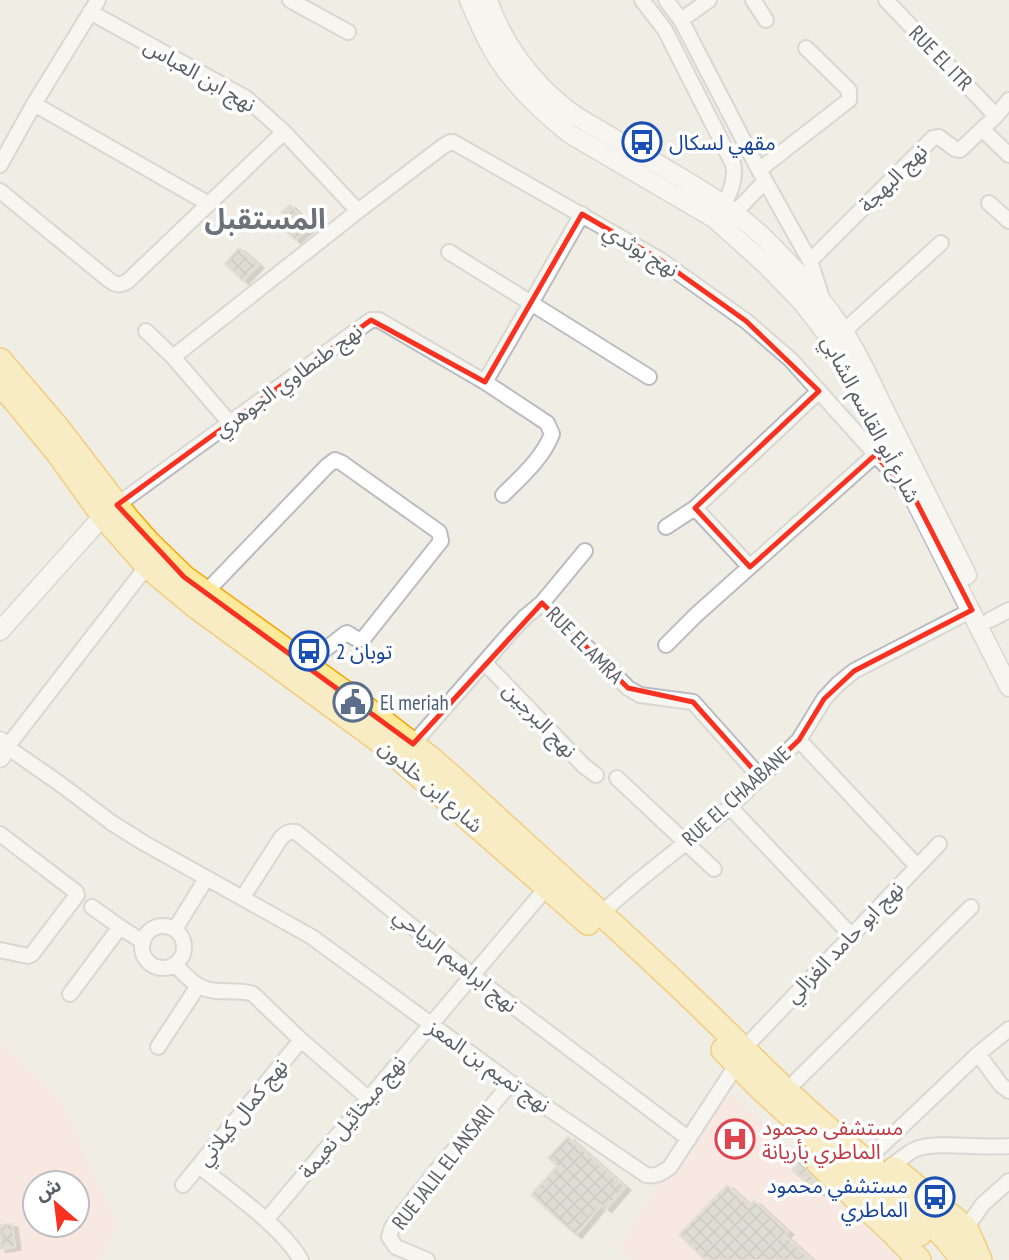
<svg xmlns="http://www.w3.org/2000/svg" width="1009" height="1260" font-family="'PT Sans Narrow','Noto Sans Arabic',sans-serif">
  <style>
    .medical { fill: #fee2df; fill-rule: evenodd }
    .building { fill: url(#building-cross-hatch); stroke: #d5cfc2; stroke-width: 2; filter: url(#shadow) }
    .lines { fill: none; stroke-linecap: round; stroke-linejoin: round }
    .minor-casing { stroke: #b9bcc1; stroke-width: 18 }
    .tertiary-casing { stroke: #b9bcc1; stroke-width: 21 }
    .trunk-casing { stroke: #f4a700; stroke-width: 26 }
    .minor { stroke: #fff; stroke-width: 14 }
    .tertiary { stroke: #fff; stroke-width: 18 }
    .trunk { stroke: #ffea9b; stroke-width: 23 }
    .marked { fill: none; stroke: #f93120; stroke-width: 5; stroke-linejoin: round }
    .labels { text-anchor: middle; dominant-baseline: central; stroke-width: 7; stroke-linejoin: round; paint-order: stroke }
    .street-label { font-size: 21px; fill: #5c6066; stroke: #fff }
    .transit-label { font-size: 21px; fill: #164399; stroke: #fff; text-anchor: start }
    .service-label { font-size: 21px; fill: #4e5e75; stroke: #fff; text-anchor: start }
    .health-label { font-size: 21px; fill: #be3a42; stroke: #fff; text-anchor: start }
    .district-label { font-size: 28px; font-weight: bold; fill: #6d7278; stroke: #fff }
  </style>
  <defs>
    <pattern id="building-cross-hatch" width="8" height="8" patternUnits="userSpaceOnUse" patternTransform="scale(1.75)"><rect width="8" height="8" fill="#cbc8c1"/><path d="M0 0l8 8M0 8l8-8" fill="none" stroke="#a8a6a1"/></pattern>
    <filter id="shadow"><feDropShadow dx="5.5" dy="3" stdDeviation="0" flood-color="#0004"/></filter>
  </defs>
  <rect width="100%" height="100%" fill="#f0ede4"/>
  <path class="medical" d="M 0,1042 L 59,1098 L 117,1225 L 99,1260 L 0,1260 ZM 35,1183 L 77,1183 L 77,1225 L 35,1225 Z
    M 726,1087 L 899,1260 L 633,1260 L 620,1248 L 654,1192 Z"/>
  <path class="building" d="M 290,205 L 310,227 L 295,240 L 277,221 L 284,215 L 282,212 Z
    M 239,248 L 258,265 L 243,281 L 225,264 Z
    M 568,1137 L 625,1187 L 606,1209 L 601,1205 L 576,1235 L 531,1195 L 557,1166 L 548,1158 Z
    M 801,1159 L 805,1163 L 806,1169 L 809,1174 L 823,1187 L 819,1193 L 792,1170 Z
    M 727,1185 L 749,1205 L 754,1201 L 788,1232 L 784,1235 L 812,1260 L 705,1260 L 679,1235 Z
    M 12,1224 L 15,1247 L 0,1249 L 0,1225 Z"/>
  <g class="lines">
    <g class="minor-casing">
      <path id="minor" d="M 290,0 L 348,32
        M 642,0 L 665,30 L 733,164 C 737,182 728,197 719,212
        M 666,0 L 681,20 L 759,170 L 810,261 L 821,295
        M 753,0 L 766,20
        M 886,0 L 996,116
        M 90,12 L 246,98 L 284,132 L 358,211
        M 681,20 L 709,0
        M 34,104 L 209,204
        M 982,129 L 1009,155
        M 0,165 L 34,104 L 98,0
        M 759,170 L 849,100 L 849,90 L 806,48
        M 0,191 L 109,280 C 116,285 120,286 128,281 L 284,132
        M 989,203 L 1009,221
        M 582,214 L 531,303 L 649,377
        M 728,220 L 765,181
        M 810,261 L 933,138 L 939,137 L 955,149 L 960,150 L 996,116 L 1009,100
        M 146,331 L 173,357 L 230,423
        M 844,331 L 941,243
        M 173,357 L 358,211 L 442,147 L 450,142 L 453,142 L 659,259 L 746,321 L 791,360 L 904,486
        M 485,382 L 547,423 L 552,434 C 543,458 521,477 503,495
        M 117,505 L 371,320 L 379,320 L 485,382 L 531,303 L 449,252
        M 695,508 L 750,567
        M 666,527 L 695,508 L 819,391
        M 147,566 L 7,747 L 59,783 L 112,823 L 144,843 L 312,937 L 511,1083 L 646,1175 C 656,1177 662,1173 670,1167 L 737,1064
        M 206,592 L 327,466 L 335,460 L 342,463 L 439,532 L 441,541 L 363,639 L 357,639 L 347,633 L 345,634 L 305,665
        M 542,603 L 628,688 L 640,695 L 693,702 L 760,777
        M 990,620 L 1009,610
        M 666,645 L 696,615 L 875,455 L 881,452
        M 485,663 L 584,766 L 596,775
        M 799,740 L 917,866
        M 413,744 L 510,633 L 524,618 L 542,603 L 585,551
        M 617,778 L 714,869
        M 730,807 L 851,935
        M 0,834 L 76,892 L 77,895 L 32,954 L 28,956 L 0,950
        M 243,897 L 281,838 C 286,833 289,831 296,832 L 472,975 L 689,1139
        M 600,914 L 638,881 L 730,807 L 799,740 L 824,699 L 838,684 L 854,671 L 972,610
        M142 947a21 21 0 1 1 42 0a21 21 0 1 1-42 0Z
        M 120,927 L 143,942
        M 175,929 L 206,879
        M 175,965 C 183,972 191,983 201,987 C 217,995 236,988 253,994 L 301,1040 L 368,1098
        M 70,994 L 120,927 L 92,907
        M 750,1042 L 939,844
        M 158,1047 L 198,986
        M 978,1054 L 1001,1085 L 1009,1091
        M 796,1081 L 971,907
        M 875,1152 L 978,1054 L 1009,1029
        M 199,1166 C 230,1191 281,1226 301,1260
        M 891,1166 C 899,1161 906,1154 914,1150 C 933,1140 985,1149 1009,1146
        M 183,1185 L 301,1040
        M 266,1220 L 547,887
        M 966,1228 L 983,1204 L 1009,1181
        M 427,1260 L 396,1247 L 389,1237 L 392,1227 L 437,1170 L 511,1083"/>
    </g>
    <g class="tertiary-casing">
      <path id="tertiary" d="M 469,0 C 478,20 486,41 498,59 C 517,88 543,113 570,134 L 715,219 L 765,264 L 801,301 L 829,337 L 849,370 L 888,447 L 1009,687
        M 488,0 C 501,40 530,80 564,107 C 577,118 593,126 608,135 C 665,170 728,199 774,248 C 799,273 823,299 842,329 C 860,355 872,385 886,413 C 913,467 940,521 967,575
        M 0,631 L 103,516 L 111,510
        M 0,741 L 7,747 L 0,758"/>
    </g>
    <g class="trunk-casing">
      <path id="trunk" d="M 0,360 L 58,428 L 127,518 L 148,542 L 184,577 L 358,702 L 429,757 L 451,776 C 528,847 605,916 681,988 C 718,1023 754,1060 791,1095 C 848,1149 915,1197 963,1260
        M 0,384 L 17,403 L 60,456 L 103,516 L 147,566 L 195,606 L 377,739 L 588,923
        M 723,1050 L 760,1088 L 920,1234
        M 819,1164 L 893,1233 L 919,1260
        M 895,1169 L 966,1228 L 980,1260"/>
    </g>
    <use href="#minor" class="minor"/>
    <use href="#tertiary" class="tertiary"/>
    <use href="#trunk" class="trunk"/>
  </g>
  <path d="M0 0H1009V1260H0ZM 582,214 L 659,259 L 746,321 L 819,391 L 695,508 L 750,567 L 875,455 L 914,497 L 972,610 L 854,671 L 824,699 L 799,740 L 760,777 L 693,702 L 628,688 L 542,603 L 413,744 L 184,577 L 117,505 L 371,320 L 485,382 Z" fill="#f0ede4" fill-opacity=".55" fill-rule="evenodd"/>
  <path class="marked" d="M 582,214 L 659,259 L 746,321 L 819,391 L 695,508 L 750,567 L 875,455 L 914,497 L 972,610 L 854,671 L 824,699 L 799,740 L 760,777 L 693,702 L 628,688 L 542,603 L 413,744 L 184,577 L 117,505 L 371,320 L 485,382 Z"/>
  <defs>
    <g id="bus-ring" transform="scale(2.0125)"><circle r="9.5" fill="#fff" stroke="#1a4fb4" stroke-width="1.5"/><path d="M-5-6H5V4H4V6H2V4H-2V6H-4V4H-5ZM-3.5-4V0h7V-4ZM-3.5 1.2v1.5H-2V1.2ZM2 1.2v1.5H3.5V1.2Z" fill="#1a4fb4"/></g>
    <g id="civic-ring" transform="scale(2.0125)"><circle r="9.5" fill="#fff" stroke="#5c6f8a" stroke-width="1.5"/><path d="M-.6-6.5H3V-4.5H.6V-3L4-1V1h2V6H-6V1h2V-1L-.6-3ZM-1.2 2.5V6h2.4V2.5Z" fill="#5c6f8a"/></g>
    <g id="hospital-ring" transform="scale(2.0125)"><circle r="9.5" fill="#fff" stroke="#e0444e" stroke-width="1.5"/><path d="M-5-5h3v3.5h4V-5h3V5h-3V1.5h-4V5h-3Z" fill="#e0444e"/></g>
  </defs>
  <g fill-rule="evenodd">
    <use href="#bus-ring" x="642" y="142"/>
    <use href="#bus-ring" x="309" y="651"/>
    <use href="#civic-ring" x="353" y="702"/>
    <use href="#hospital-ring" x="735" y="1139"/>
    <use href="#bus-ring" x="935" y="1197"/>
  </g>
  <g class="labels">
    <g class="street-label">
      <text transform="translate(941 58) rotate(46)">RUE EL ITR</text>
      <text transform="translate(200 75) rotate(30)">نهج ابن العباس</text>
      <text transform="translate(893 178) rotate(-45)">نهج البهجة</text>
      <text transform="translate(641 250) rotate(31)">نهج بوثدي</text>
      <text transform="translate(288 380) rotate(-36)">نهج طنطاوي الجوهري</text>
      <text transform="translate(871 419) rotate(62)">شارع أبو القاسم الشابي</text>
      <text transform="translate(585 645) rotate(45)">RUE EL AMRA</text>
      <text transform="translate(540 720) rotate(46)">نهج البرجين</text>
      <text transform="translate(431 786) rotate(41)">شارع ابن خلدون</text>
      <text transform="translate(736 796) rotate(-42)">RUE EL CHAABANE</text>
      <text transform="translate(844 942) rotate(-46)">نهج ابو حامد الغزالي</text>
      <text transform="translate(456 960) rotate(39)">نهج ابراهيم الرياحي</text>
      <text transform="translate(489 1066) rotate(35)">نهج تميم بن المعز</text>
      <text transform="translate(242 1112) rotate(-51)">نهج كمال كيلاني</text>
      <text transform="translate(352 1117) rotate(-50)">نهج ميخائيل نعيمة</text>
      <text transform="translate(443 1167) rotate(-52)">RUE JALIL EL ANSARI</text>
    </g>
    <g class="transit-label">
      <text x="669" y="142">مقهي لسكال</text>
      <text x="336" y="651">توبان 2</text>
      <text x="908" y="1185" text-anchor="end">مستشفي محمود<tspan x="908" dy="24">الماطري</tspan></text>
    </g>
    <g class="service-label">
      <text x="380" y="702">El meriah</text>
    </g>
    <g class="health-label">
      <text x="762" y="1127">مستشفى محمود<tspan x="762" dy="24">الماطري بأريانة</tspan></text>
    </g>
    <g class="district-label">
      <text x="265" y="218">المستقبل</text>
    </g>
  </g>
  <g transform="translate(56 1204) rotate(332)"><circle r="33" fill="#ffffff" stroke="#bebfc2" stroke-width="2"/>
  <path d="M0-5L12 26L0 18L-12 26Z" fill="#f93120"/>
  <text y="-10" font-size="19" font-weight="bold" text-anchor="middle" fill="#5c6066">ش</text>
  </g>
</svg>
